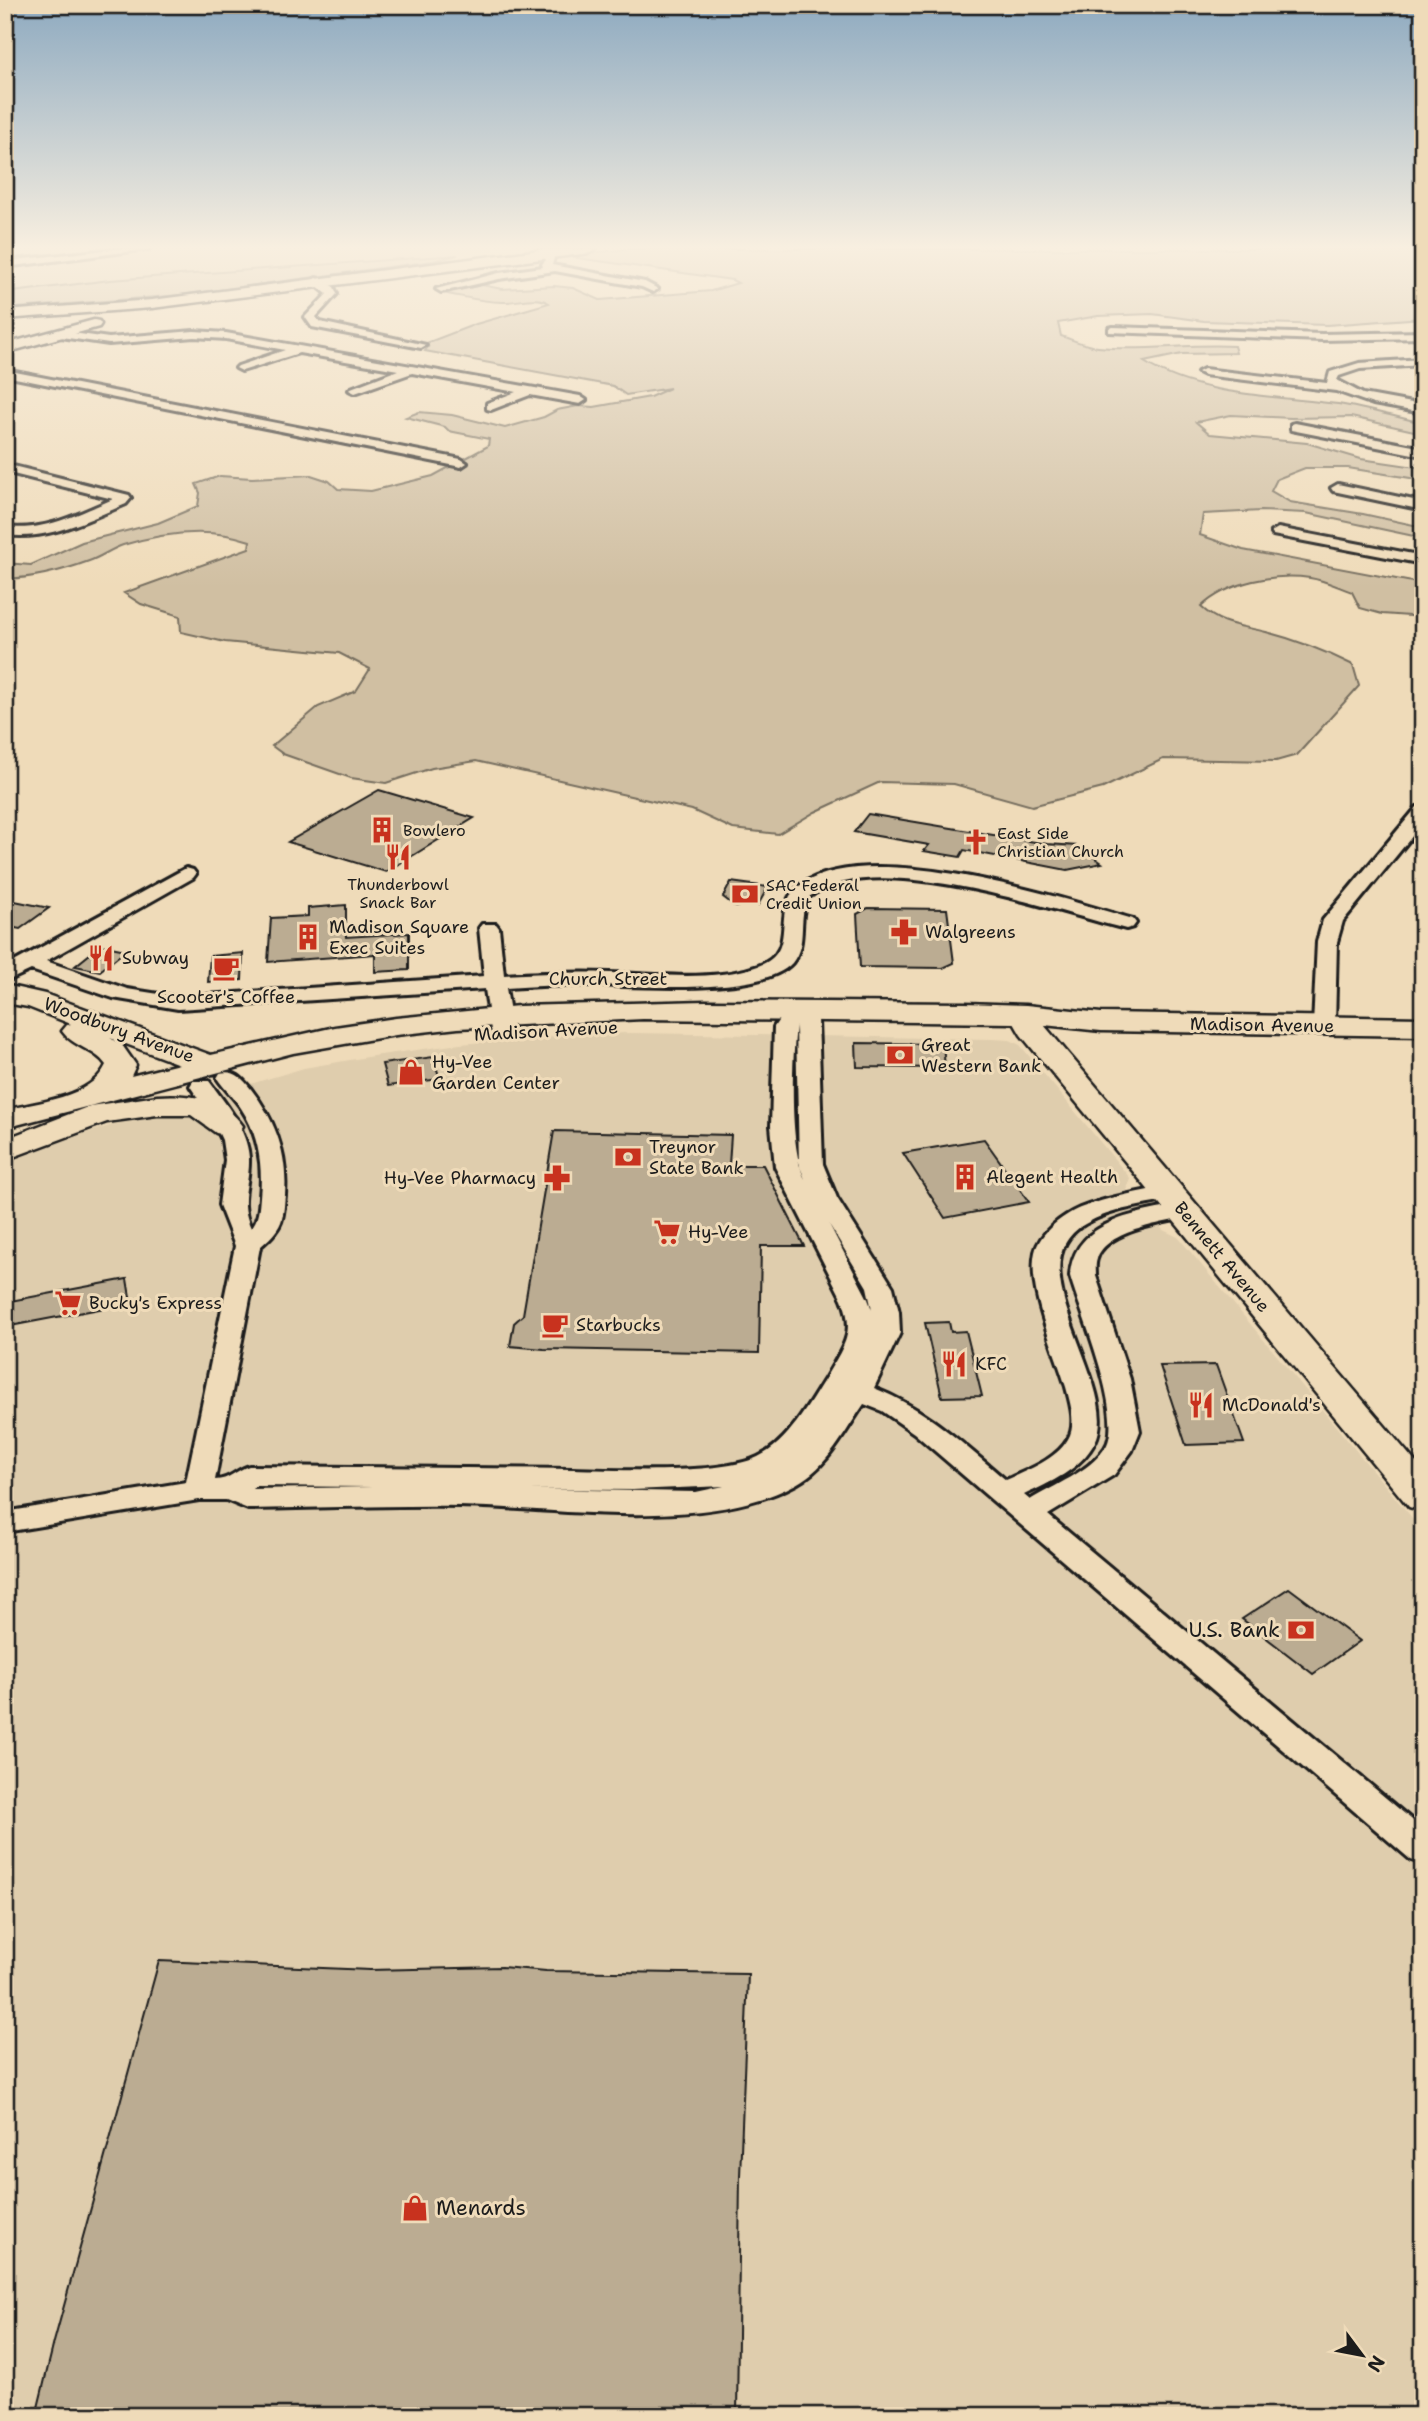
<svg xmlns="http://www.w3.org/2000/svg" width="1428" height="2421" font-family="'Shantell Sans',sans-serif">
  <style>
    .built { fill: #dfcdad }
    .green { fill: #d0bfa2; stroke: #766e5f; stroke-width: 2 }
    .building { fill: #bbac92; stroke: #1c1c1c; stroke-width: 2 }
    .lines { fill: none; stroke-linecap: round; stroke-linejoin: round }
    .minor-casing { stroke: #1c1c1c; stroke-width: 6 }
    .secondary-casing { stroke: #1c1c1c; stroke-width: 5 }
    .minor { fill: #efdbb9; fill-rule: evenodd }
    .secondary { fill: #efdbb9; fill-rule: evenodd }
    .labels { text-anchor: middle; dominant-baseline: central; stroke-width: 6; stroke-linejoin: round; paint-order: stroke }
    .far-poi-label { font-size: 16px; fill: #1c1c1c; stroke: #efdbb9; text-anchor: start }
    .poi-label { font-size: 18px; fill: #1c1c1c; stroke: #efdbb9; text-anchor: start }
    .street-label { font-size: 18px; fill: #1c1c1c; stroke: #efdbb9 }
    .near-poi-label { font-size: 21px; fill: #1c1c1c; stroke: #efdbb9; text-anchor: end }
  </style>
  <rect width="100%" height="100%" fill="#efdbb9"/>
  <filter id="ink" filterUnits="userSpaceOnUse"><feTurbulence type="fractalNoise" baseFrequency=".0143" numOctaves="2"/><feDisplacementMap in="SourceGraphic" scale="14" xChannelSelector="R" yChannelSelector="G"/><feConvolveMatrix kernelMatrix="1 2 1 2 8 2 1 2 1" color-interpolation-filters="sRGB"/></filter>
  <g filter="url(#ink)">
    <path class="built" d="M 5,249 L 514,249 L 110,280 L 5,293 Z
      M 632,1033 L 992,1039 L 1010,1040 L 1020,1045 L 1130,1178 L 1127,1190 L 1163,1230 L 1178,1237 L 1423,1531 L 1423,2416 L 5,2416 L 5,1157 L 304,1068 L 373,1056 L 460,1044 L 580,1034 Z"/>
    <path class="green" d="M 629,249 L 1423,249 L 1423,318 L 1327,325 L 1204,321 L 1152,314 L 1098,316 L 1058,323 L 1061,336 C 1073,340 1086,346 1098,347 C 1143,352 1189,343 1234,346 L 1236,353 L 1182,354 L 1144,362 C 1198,396 1276,396 1338,404 C 1366,408 1395,417 1423,423 L 1423,433 L 1351,417 L 1291,418 L 1231,415 L 1196,422 L 1210,434 L 1307,443 L 1361,459 L 1423,468 L 1423,480 L 1348,468 L 1305,468 L 1277,479 L 1271,491 L 1290,502 L 1363,514 L 1423,527 L 1423,538 L 1306,513 L 1261,511 L 1203,514 L 1200,535 L 1243,550 L 1423,584 L 1423,617 L 1382,614 L 1360,608 L 1352,592 C 1338,587 1324,580 1310,578 C 1275,573 1227,582 1201,607 C 1222,626 1240,625 1266,632 C 1297,640 1325,651 1353,665 L 1359,686 L 1297,755 L 1276,761 L 1163,759 L 1103,788 L 1032,806 L 954,784 L 880,782 L 815,812 L 778,834 L 733,829 L 692,810 L 476,761 L 432,768 L 386,783 L 351,778 L 283,754 L 272,746 L 318,707 L 356,691 L 370,669 L 339,653 L 225,642 L 181,632 L 180,616 L 141,604 L 124,593 L 249,548 L 250,541 C 210,527 163,533 123,545 C 111,549 101,557 89,561 C 62,571 34,578 5,579 L 5,563 L 31,565 L 82,542 L 158,523 L 198,506 L 200,493 L 196,484 L 220,476 L 252,478 L 311,475 L 329,481 L 338,489 L 371,491 L 433,476 L 488,446 L 489,439 L 449,431 L 445,427 L 406,417 L 419,412 L 452,415 L 505,428 L 544,417 L 557,410 L 578,406 L 594,407 L 650,397 L 670,388 L 626,395 L 613,386 L 425,351 L 428,347 L 421,345 L 476,324 L 549,303 C 537,295 519,302 505,302 C 485,303 462,296 442,293 L 482,285 L 502,289 L 554,286 L 573,288 L 600,300 L 711,291 L 738,283 L 732,280 L 577,258 L 579,254 Z
      M 458,255 L 433,261 L 181,295 L 5,309 L 5,293 L 110,280 Z"/>
    <path class="building" d="M 379,790 L 474,818 L 386,872 L 288,842 Z
      M 868,814 L 1047,844 L 1078,846 L 1102,863 L 1067,870 L 964,850 L 960,857 L 924,851 L 929,845 L 854,832 Z
      M 731,882 L 738,883 L 768,887 L 758,905 L 748,904 L 736,907 L 723,897 Z
      M 5,899 L 49,908 L 20,929 L 5,926 Z
      M 346,905 L 346,937 L 409,933 L 409,970 L 375,972 L 375,954 L 268,962 L 271,918 L 308,916 L 308,908 Z
      M 868,908 L 947,909 L 954,963 L 943,968 L 860,967 L 857,914 Z
      M 101,945 L 126,950 L 100,971 L 75,966 Z
      M 243,953 L 242,980 L 208,982 L 210,956 Z
      M 856,1043 L 943,1044 L 945,1068 L 857,1067 Z
      M 433,1057 L 440,1079 L 388,1086 L 382,1064 Z
      M 554,1131 L 731,1135 L 729,1165 L 763,1165 L 804,1246 L 761,1246 L 759,1353 L 544,1349 L 510,1346 L 514,1323 L 523,1315 Z
      M 984,1139 L 1029,1202 L 945,1218 L 903,1153 Z
      M 127,1279 L 131,1303 L 5,1327 L 5,1302 Z
      M 949,1322 L 951,1332 L 966,1331 L 982,1396 L 942,1397 L 925,1323 Z
      M 1216,1365 L 1244,1443 L 1186,1445 L 1160,1366 Z
      M 1289,1588 L 1360,1641 L 1313,1674 L 1242,1619 Z
      M 159,1961 L 370,1970 L 502,1967 L 546,1971 L 748,1974 L 740,2176 L 737,2416 L 36,2416 L 54,2342 Z"/>
    <g class="lines">
      <g class="minor-casing">
        <path id="minor" d="M 115,249 L 149,249 L 5,267 L 5,261 Z
          M 539,249 L 547,249 L 554,258 L 552,265 L 645,282 L 658,289 L 653,292 L 642,287 L 555,271 L 499,279 L 441,292 L 436,289 L 499,273 L 543,267 L 542,264 L 546,260 Z
          M 316,278 L 334,287 L 337,294 L 316,317 L 320,322 L 426,345 L 421,348 L 312,327 L 305,317 L 327,294 L 311,281 Z
          M 1113,327 L 1322,334 L 1423,332 L 1423,338 L 1322,340 L 1109,332 L 1109,328 Z
          M 58,331 L 109,338 L 194,331 L 226,333 L 580,396 L 586,400 L 580,404 L 530,395 L 491,410 L 487,409 L 487,403 L 516,392 L 412,373 L 355,393 L 349,390 L 351,388 L 398,370 L 299,353 L 242,371 L 236,368 L 238,366 L 285,350 L 226,339 L 194,337 L 109,344 L 54,336 L 53,334 Z
          M 1423,359 L 1423,365 L 1360,369 L 1339,376 L 1337,380 L 1363,394 L 1423,405 L 1423,413 L 1373,404 L 1336,391 L 1204,375 L 1198,372 L 1204,369 L 1327,383 L 1330,372 L 1359,363 Z
          M 5,370 L 461,459 L 467,463 L 461,467 L 5,376 Z
          M 1295,423 L 1423,448 L 1423,456 L 1291,430 L 1291,424 Z
          M 5,464 L 129,495 L 131,498 L 126,504 C 87,520 49,541 5,535 L 5,527 C 45,532 78,514 113,499 L 5,472 Z
          M 1338,484 L 1423,502 L 1423,510 L 1333,491 L 1331,488 Z
          M 1278,528 L 1423,556 L 1423,564 L 1273,535 L 1271,532 Z
          M 1423,806 L 1423,823 L 1343,921 L 1337,942 L 1335,1026 L 1332,1031 L 1316,1031 L 1313,1026 L 1317,942 L 1323,920 L 1417,807 Z
          M 186,868 L 193,870 L 196,874 L 193,878 L 46,961 L 127,989 L 178,997 L 484,976 L 479,928 L 482,924 L 496,924 L 499,928 L 504,975 C 540,973 575,972 610,973 C 657,974 713,982 758,966 C 802,951 767,906 802,884 C 873,838 1057,897 1133,919 L 1136,923 L 1133,927 L 1126,929 C 1052,911 876,847 809,897 C 796,917 809,942 792,963 C 762,997 631,985 587,985 C 560,985 533,986 506,988 L 513,1030 L 510,1035 L 494,1035 L 491,1030 L 485,989 L 178,1009 L 113,998 L 31,970 L 5,982 L 5,967 Z
          M 796,1005 L 804,1006 L 818,1019 L 823,1164 L 837,1198 L 893,1287 L 899,1312 L 900,1333 L 874,1388 C 926,1408 964,1445 1006,1480 C 1027,1470 1056,1460 1068,1439 C 1077,1424 1070,1402 1066,1387 C 1055,1350 1027,1290 1035,1252 C 1040,1232 1062,1216 1080,1208 C 1108,1197 1139,1192 1168,1186 L 1177,1188 L 1180,1193 L 1177,1198 C 1146,1206 1112,1208 1085,1224 C 1011,1267 1124,1386 1095,1442 C 1080,1470 1051,1482 1024,1495 L 1030,1500 C 1054,1485 1089,1472 1105,1448 C 1126,1418 1080,1312 1070,1276 C 1073,1219 1140,1213 1184,1204 L 1193,1206 L 1196,1211 L 1193,1216 C 1168,1222 1105,1230 1097,1259 C 1095,1264 1096,1271 1096,1276 L 1130,1379 L 1140,1431 L 1132,1451 L 1114,1475 L 1048,1515 L 1423,1829 L 1423,1864 L 1411,1860 L 914,1433 L 882,1411 L 864,1404 C 844,1433 828,1467 796,1484 C 706,1533 560,1508 460,1506 C 390,1505 319,1508 248,1509 L 226,1500 L 199,1500 L 5,1532 L 5,1512 L 186,1482 L 235,1246 L 219,1205 L 225,1160 L 222,1140 L 213,1121 L 190,1086 L 193,1081 L 209,1081 C 226,1104 247,1129 249,1158 C 250,1186 238,1199 251,1228 C 259,1219 259,1208 260,1197 C 263,1166 259,1135 241,1108 C 234,1097 224,1089 217,1078 L 220,1073 C 235,1070 242,1078 251,1089 C 276,1121 288,1155 285,1195 C 284,1204 284,1214 281,1222 C 277,1232 268,1240 260,1247 L 215,1480 C 229,1480 236,1470 249,1466 C 357,1467 465,1468 573,1469 C 619,1470 720,1475 758,1457 C 788,1443 809,1404 826,1377 C 843,1347 856,1334 842,1299 L 775,1167 L 771,1126 L 774,1027 L 788,1006 ZM 796,1026 L 799,1164 L 805,1179 C 789,1149 792,1061 796,1026 ZM 829,1224 L 867,1287 L 872,1310 L 868,1299 ZM 255,1486 L 373,1487 L 252,1489 ZM 724,1486 L 696,1492 L 528,1489 L 633,1490 Z"/>
      </g>
      <g class="secondary-casing">
        <path id="secondary" d="M 548,249 L 596,249 L 590,253 L 152,308 L 5,319 L 5,311 L 152,300 Z
          M 94,320 L 99,321 L 101,324 L 99,327 L 5,353 L 5,344 Z
          M 5,985 L 45,994 L 211,1055 L 335,1027 L 396,1018 L 519,1006 L 705,1001 L 965,1003 L 1026,1005 L 1101,1013 L 1423,1018 L 1423,1036 L 1101,1031 L 1044,1025 L 1423,1471 L 1423,1511 L 1409,1507 L 1021,1035 L 1014,1023 L 643,1019 L 458,1028 L 396,1035 L 293,1053 L 5,1128 L 5,1110 C 37,1102 91,1098 106,1065 C 95,1049 73,1047 62,1031 L 67,1025 L 71,1024 L 28,1007 L 5,1003 ZM 110,1038 L 179,1064 L 131,1076 L 136,1065 L 122,1045 Z
          M 157,1096 C 189,1094 223,1097 243,1126 L 238,1133 L 227,1135 L 216,1133 L 191,1115 L 157,1115 L 107,1122 L 5,1160 L 5,1139 L 90,1106 Z"/>
      </g>
      <use href="#minor" class="minor"/>
      <use href="#secondary" class="secondary"/>
    </g>
  </g>
  <linearGradient id="sky" x2="0" y2="1"><stop stop-color="#8eaac0"/><stop offset="0.42" stop-color="#f8efe0"/><stop offset="1" stop-color="#f8efe0" stop-opacity="0"/></linearGradient>
  <rect width="1428" height="588" fill="url(#sky)"/>
  <defs>
    <g id="building-bare" transform="scale(2.1)"><path d="M-4-6H4V6H1V3H-1V6H-4ZM-2.5-4.3h1.7v1.8h-1.7ZM.8-4.3h1.7v1.8H.8ZM-2.5-1h1.7V.8h-1.7ZM.8-1h1.7V.8H.8Z" fill="#c8321e" stroke="#efdbb9" stroke-width="2.5" paint-order="stroke"/></g>
    <g id="church-bare" transform="scale(2.1)"><path d="M-1.2-6h2.4v3.5h3.3v2.4h-3.3V6h-2.4V-.1h-3.3v-2.4h3.3Z" fill="#c8321e" stroke="#efdbb9" stroke-width="2.5" paint-order="stroke"/></g>
    <g id="restaurant-bare" transform="scale(2.1)"><path d="M-5-6h1v4h1v-4h1v4h1v-4h1v5L-1.5 .5V6h-2V.5L-5-1ZM5-6V6H3V1.5H1.5Q1.5-4 5-6Z" fill="#c8321e" stroke="#efdbb9" stroke-width="2.5" paint-order="stroke"/></g>
    <g id="bank-bare" transform="scale(2.1)"><path d="M-6-4H6V4H-6ZM0-2.3a2.3 2.3 0 1 0 0 4.6a2.3 2.3 0 1 0 0-4.6Z" fill="#c8321e" stroke="#efdbb9" stroke-width="2.5" paint-order="stroke"/></g>
    <g id="pharmacy-bare" transform="scale(2.1)"><path d="M-2-6h4v4h4v4h-4v4h-4v-4h-4v-4h4Z" fill="#c8321e" stroke="#efdbb9" stroke-width="2.5" paint-order="stroke"/></g>
    <g id="cafe-bare" transform="scale(2.1)"><path d="M-5.5-4.5H6V0H3Q3 3.5 0 3.5H-2.5Q-5.5 3.5-5.5 0ZM3-3.2v2h1.7v-2ZM-6 4.5H4V6H-6Z" fill="#c8321e" stroke="#efdbb9" stroke-width="2.5" paint-order="stroke"/></g>
    <g id="shop-bare" transform="scale(2.1)"><path d="M-5-2.5h2.3a2.7 3.5 0 0 1 5.4 0H5L5.5 6h-11ZM-1.5-2.5h3a1.5 2.3 0 0 0-3 0Z" fill="#c8321e" stroke="#efdbb9" stroke-width="2.5" paint-order="stroke"/></g>
    <g id="supermarket-bare" transform="scale(2.1)"><path d="M-6-5.5h2.5l.6 2H6L4.5 2H-2.5L-4.4-4H-6ZM-1.5 3.2a1.3 1.3 0 1 0 .1 0ZM3 3.2a1.3 1.3 0 1 0 .1 0Z" fill="#c8321e" stroke="#efdbb9" stroke-width="2.5" paint-order="stroke"/></g>
  </defs>
  <g fill-rule="evenodd">
    <use href="#building-bare" x="382" y="830"/>
    <use href="#church-bare" x="976" y="842"/>
    <use href="#restaurant-bare" x="398" y="857"/>
    <use href="#bank-bare" x="745" y="894"/>
    <use href="#pharmacy-bare" x="904" y="932"/>
    <use href="#building-bare" x="308" y="937"/>
    <use href="#restaurant-bare" x="101" y="958"/>
    <use href="#cafe-bare" x="226" y="968"/>
    <use href="#bank-bare" x="900" y="1055"/>
    <use href="#shop-bare" x="411" y="1072"/>
    <use href="#bank-bare" x="628" y="1157"/>
    <use href="#building-bare" x="965" y="1177"/>
    <use href="#pharmacy-bare" x="557" y="1178"/>
    <use href="#supermarket-bare" x="667" y="1232"/>
    <use href="#supermarket-bare" x="68" y="1303"/>
    <use href="#cafe-bare" x="555" y="1325"/>
    <use href="#restaurant-bare" x="954" y="1364"/>
    <use href="#restaurant-bare" x="1201" y="1405"/>
    <use href="#bank-bare" x="1301" y="1630"/>
    <use href="#shop-bare" x="415" y="2208"/>
  </g>
  <g class="labels">
    <g class="far-poi-label">
      <text x="403" y="830">Bowlero</text>
      <text x="997" y="833">East Side<tspan x="997" dy="18">Christian Church</tspan></text>
      <text x="398" y="884" text-anchor="middle">Thunderbowl<tspan x="398" dy="18">Snack Bar</tspan></text>
      <text x="766" y="885">SAC Federal<tspan x="766" dy="18">Credit Union</tspan></text>
    </g>
    <g class="poi-label">
      <text x="329" y="927">Madison Square<tspan x="329" dy="21">Exec Suites</tspan></text>
      <text x="925" y="932">Walgreens</text>
      <text x="122" y="958">Subway</text>
      <text x="226" y="997" text-anchor="middle">Scooter's Coffee</text>
      <text x="921" y="1045">Great<tspan x="921" dy="21">Western Bank</tspan></text>
      <text x="432" y="1062">Hy-Vee<tspan x="432" dy="21">Garden Center</tspan></text>
      <text x="649" y="1147">Treynor<tspan x="649" dy="21">State Bank</tspan></text>
      <text x="986" y="1177">Alegent Health</text>
      <text x="536" y="1178" text-anchor="end">Hy-Vee Pharmacy</text>
      <text x="688" y="1232">Hy-Vee</text>
      <text x="89" y="1303">Bucky's Express</text>
      <text x="576" y="1325">Starbucks</text>
      <text x="975" y="1364">KFC</text>
      <text x="1222" y="1405">McDonald's</text>
    </g>
    <g class="street-label">
      <text x="608" y="979">Church Street</text>
      <text transform="translate(1262 1025) rotate(1)">Madison Avenue</text>
      <text transform="translate(119 1030) rotate(20)">Woodbury Avenue</text>
      <text transform="translate(546 1031) rotate(-3)">Madison Avenue</text>
      <text transform="translate(1222 1257) rotate(50)">Bennett Avenue</text>
    </g>
    <g class="near-poi-label">
      <text x="1280" y="1630">U.S. Bank</text>
      <text x="436" y="2208" text-anchor="start">Menards</text>
    </g>
  </g>
  <rect width="1428" height="2421" fill="none" stroke="#efdbb9" stroke-width="28"/>
  <rect x="14" y="14" width="1400" height="2393" fill="none" stroke="#1c1c1c" stroke-width="2.5" filter="url(#ink)"/>
  <g transform="translate(1362 2355) rotate(122)" stroke="#efdbb9" stroke-width="5" paint-order="stroke">
  <path d="M0-5L12 26L0 18L-12 26Z" fill="#1c1c1c"/>
  <text y="-10" font-size="19" font-weight="bold" text-anchor="middle" fill="#1c1c1c">N</text>
  </g>
</svg>
